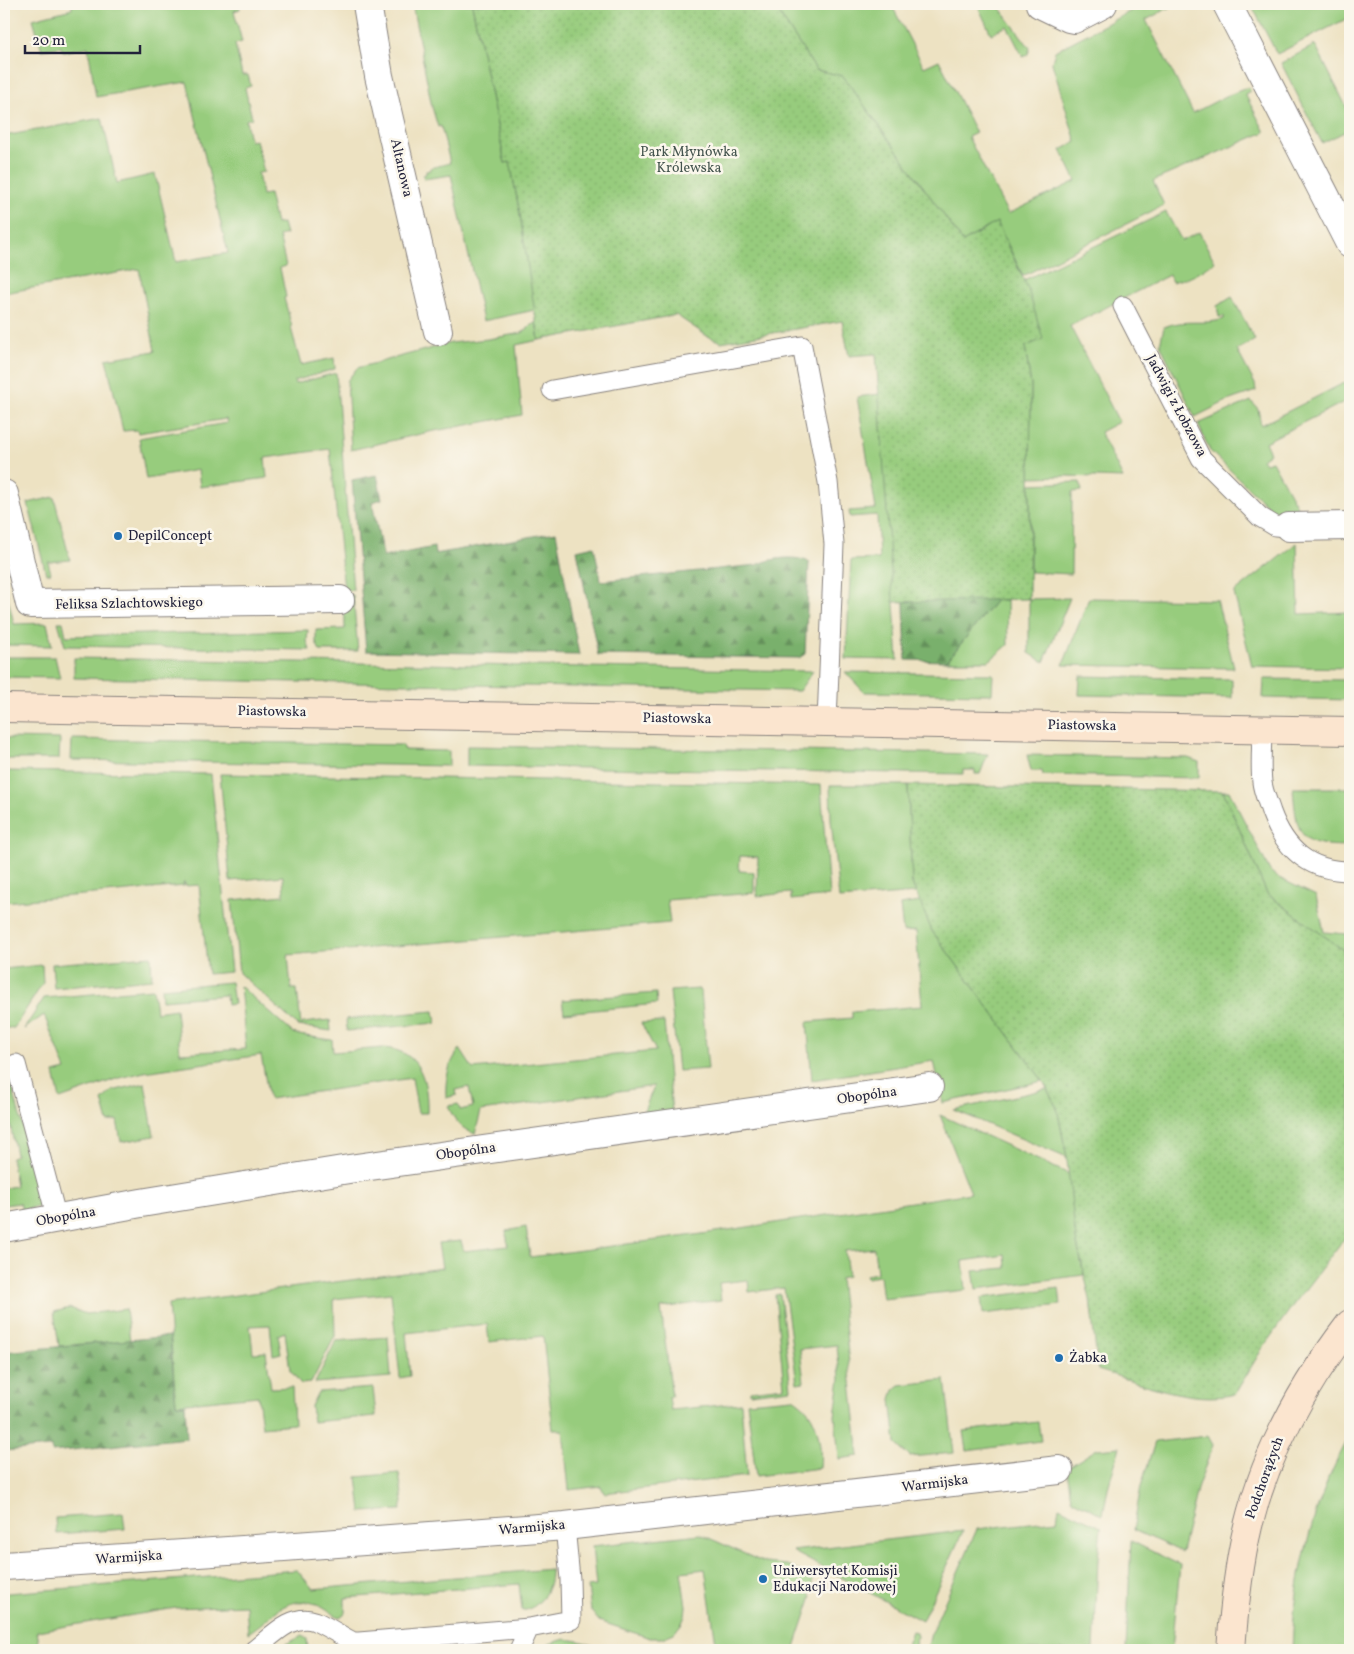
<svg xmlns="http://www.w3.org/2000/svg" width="1354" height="1654" font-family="Vollkorn,serif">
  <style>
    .grass { fill: #97cc7d; stroke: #5c775c }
    .forest { fill: url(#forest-firs); stroke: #4e6954 }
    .park { fill: url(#park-dots); stroke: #5c775c }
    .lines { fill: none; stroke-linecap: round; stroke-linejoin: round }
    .lane-casing { stroke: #88827e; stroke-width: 21 }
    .street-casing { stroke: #88827e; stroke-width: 30 }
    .secondary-casing { stroke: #88827e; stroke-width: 30 }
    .lane { stroke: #fff; stroke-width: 19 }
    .street { stroke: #fff; stroke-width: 28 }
    .secondary { stroke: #fbe5cf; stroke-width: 28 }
    .poi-dot { fill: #1f6fb2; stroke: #fbf7ec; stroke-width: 2 }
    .labels { text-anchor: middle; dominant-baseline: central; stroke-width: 5; stroke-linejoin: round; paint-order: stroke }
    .park-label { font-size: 14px; fill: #45554f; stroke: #fbf7ec }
    .street-label { font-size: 14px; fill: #22223b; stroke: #fbf7ec }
    .poi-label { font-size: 14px; fill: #22223b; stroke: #fbf7ec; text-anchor: start }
  </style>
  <defs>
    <pattern id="forest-firs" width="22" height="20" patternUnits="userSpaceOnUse" patternTransform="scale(1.25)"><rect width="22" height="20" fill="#79b06c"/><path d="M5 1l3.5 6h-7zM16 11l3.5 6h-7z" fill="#638f5a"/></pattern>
    <pattern id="park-dots" width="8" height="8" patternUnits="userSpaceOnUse" patternTransform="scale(1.25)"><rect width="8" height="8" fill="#97cc7d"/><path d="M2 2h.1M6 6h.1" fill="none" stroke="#82af6d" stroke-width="1.8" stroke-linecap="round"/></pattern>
  </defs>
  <rect width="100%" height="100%" fill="#fbf7ec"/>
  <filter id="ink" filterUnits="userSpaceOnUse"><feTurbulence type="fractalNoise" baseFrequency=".02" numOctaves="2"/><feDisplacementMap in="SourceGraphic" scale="10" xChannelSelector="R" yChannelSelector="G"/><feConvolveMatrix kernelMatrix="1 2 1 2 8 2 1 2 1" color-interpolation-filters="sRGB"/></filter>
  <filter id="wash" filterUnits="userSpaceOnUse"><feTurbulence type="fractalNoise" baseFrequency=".0096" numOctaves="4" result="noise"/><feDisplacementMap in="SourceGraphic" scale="20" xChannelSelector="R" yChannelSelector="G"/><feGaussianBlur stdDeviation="1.12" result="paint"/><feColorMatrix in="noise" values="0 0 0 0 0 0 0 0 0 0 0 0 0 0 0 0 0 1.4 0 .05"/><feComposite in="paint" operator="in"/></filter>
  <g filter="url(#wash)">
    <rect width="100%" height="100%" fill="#ede2c2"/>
    <path class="grass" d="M 72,4 L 239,4 L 240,9 L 234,11 L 242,42 L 235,44 L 242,75 L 248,75 L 251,86 L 245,88 L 252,118 L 246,120 L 250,141 L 256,140 L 264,172 L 258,173 L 262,195 L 269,194 L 276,224 L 283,223 L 286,234 L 279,236 L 286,266 L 280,268 L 286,297 L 284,298 L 292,327 L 291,328 L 301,365 L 334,358 L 335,369 L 294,381 L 295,384 L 336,373 L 353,590 L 344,590 L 330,449 L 265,458 L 267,478 L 200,487 L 198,470 L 146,479 L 139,438 L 227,423 L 226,419 L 138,433 L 137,430 L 123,431 L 106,359 L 155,351 L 139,269 L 4,293 L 4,136 L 102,118 L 117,183 L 155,174 L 176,262 L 228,253 L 187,82 L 96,97 L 88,47 L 63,52 L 61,47 L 42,50 L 33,19 L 72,9 Z
      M 412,4 L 472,4 L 505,163 L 510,162 L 520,214 L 535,310 L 483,321 L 451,175 L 424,179 L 423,175 L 426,174 L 426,171 L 430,170 L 430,168 L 450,163 L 441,126 L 438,127 L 432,107 Z
      M 773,4 L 891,4 L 924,67 L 939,60 L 976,133 L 968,137 L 1008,214 L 1076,181 L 1061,150 L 1076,142 L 1052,63 L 1055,51 L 1144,4 L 1176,4 L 1146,20 L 1193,113 L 1226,96 L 1249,87 L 1250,91 L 1245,94 L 1265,132 L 1153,181 L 1164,205 L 1023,276 L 997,222 L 963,242 L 843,76 L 816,70 Z
      M 977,4 L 997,4 L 1030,48 L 1028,54 L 1023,57 L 1007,26 L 991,34 Z
      M 1251,4 L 1350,4 L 1350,17 L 1277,54 Z
      M 1315,45 L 1350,114 L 1350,129 L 1322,143 L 1281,63 Z
      M 1166,212 L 1182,241 L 1199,232 L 1215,262 L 1193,276 L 1172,282 L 1169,275 L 1070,326 L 1119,422 L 1100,432 L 1123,478 L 1067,476 L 1030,477 L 1031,386 L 1025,346 L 1024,280 Z
      M 1232,297 L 1255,340 L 1237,350 L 1255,384 L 1256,391 L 1227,401 L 1195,417 L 1160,344 L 1164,327 C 1185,318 1203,326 1224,319 L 1224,316 L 1219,317 L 1217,306 Z
      M 536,322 L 539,340 L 516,345 L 522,415 L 429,432 L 351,450 L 347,381 L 357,368 L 451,343 L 488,339 L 522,333 Z
      M 1350,380 L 1350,399 L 1265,442 L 1270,453 L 1262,459 L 1265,463 L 1272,461 L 1300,512 L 1273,511 L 1210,451 L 1198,424 L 1251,401 L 1258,409 L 1261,425 Z
      M 879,394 L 898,660 L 846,659 L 851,560 L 879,559 L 877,515 L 850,517 L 849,511 L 876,509 L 857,397 Z
      M 1080,482 L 1082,491 L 1072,492 L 1071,574 L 1030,572 L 1030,484 Z
      M 54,497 L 70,560 L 48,562 L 51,573 L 46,574 L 28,503 Z
      M 1297,543 L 1299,614 L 1350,612 L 1350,668 L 1252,666 L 1234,593 Z
      M 4,581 L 14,624 L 47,623 L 52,646 L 4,645 Z
      M 344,595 L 353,595 L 358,651 L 320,651 L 316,642 L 316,630 L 345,629 Z
      M 1070,598 L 1044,662 L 1029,653 L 1029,599 Z
      M 1089,598 L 1217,600 L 1234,668 L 1063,665 Z
      M 996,600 L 1007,600 L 1008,645 L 989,661 L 947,661 Z
      M 58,622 L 63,622 L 66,636 L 308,630 L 307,641 L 310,650 L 65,646 Z
      M 4,657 L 55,657 L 60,678 L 4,677 Z
      M 74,658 L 813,671 L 799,691 L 74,678 Z
      M 845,672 L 993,674 L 992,694 L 864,692 Z
      M 1080,676 L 1232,679 L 1232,698 L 1079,695 Z
      M 1264,679 L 1350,680 L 1350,700 L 1263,698 Z
      M 4,738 L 60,739 L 59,759 L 4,759 Z
      M 72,739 L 403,745 L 404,750 L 449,751 L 449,766 L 71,760 Z
      M 467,746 L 988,754 L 980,774 L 975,774 L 975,770 L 963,770 L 963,774 L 467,766 Z
      M 1027,755 L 1188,758 L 1199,762 L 1199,778 L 1043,775 L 1042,771 L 1031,771 Z
      M 4,771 L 211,774 L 231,972 L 208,974 L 199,885 L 185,886 L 185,883 L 183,883 L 184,886 L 4,902 Z
      M 220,774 L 821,785 L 829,896 L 791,900 L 791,893 L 757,896 L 758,857 L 740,856 L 739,871 L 754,872 L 754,893 L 667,900 L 670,923 L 288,955 L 291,989 L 297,989 L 301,1025 L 303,1024 L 303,1023 L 330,1020 L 331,1031 L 298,1026 L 239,973 L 232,900 L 284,895 L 283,876 L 230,881 Z
      M 830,785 L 908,785 L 912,883 L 916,893 L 839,899 L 831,820 Z
      M 1293,788 L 1350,788 L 1350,846 C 1298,846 1297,836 1293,788 Z
      M 1223,791 L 1229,791 L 1270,871 L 1277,877 L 1316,896 L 1324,932 L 1346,934 L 1350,937 L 1350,955 L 1267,894 Z
      M 920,902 L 932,931 L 1043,1081 L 943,1103 L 934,1061 L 812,1080 L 807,1022 L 852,1018 L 852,1012 L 922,1006 L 916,931 L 903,932 L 900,905 Z
      M 151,956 L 152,979 L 54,988 L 52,964 Z
      M 42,965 L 43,983 L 14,1028 L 4,1028 L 4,969 Z
      M 231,982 L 234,1004 L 227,1005 L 226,995 L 162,1000 L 161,988 Z
      M 240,986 L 293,1033 L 299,1035 L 332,1040 L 333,1052 L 383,1048 C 421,1050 428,1082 427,1113 L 418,1113 L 412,1078 L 269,1099 L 261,1055 L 144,1072 L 116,1079 L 60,1099 L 54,1073 L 66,1070 L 44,1015 L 24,1029 L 44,998 L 153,989 L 156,1012 L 176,1009 L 180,1053 L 246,1049 Z
      M 699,989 L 699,991 L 701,991 L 708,1069 L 678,1071 L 670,991 Z
      M 656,993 L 657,1004 L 564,1013 L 562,1000 Z
      M 434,1011 L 436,1023 L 347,1031 L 346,1019 Z
      M 664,1022 L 672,1112 L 642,1116 L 654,1086 L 481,1111 L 475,1134 C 461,1129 454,1120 448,1106 L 458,1104 L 460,1110 L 473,1107 L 469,1087 L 456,1090 L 457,1095 L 446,1098 C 445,1079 448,1064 460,1049 L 473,1069 L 656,1051 L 641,1023 Z
      M 4,1079 L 9,1079 L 11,1083 L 42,1196 L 42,1206 L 22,1210 L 20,1203 L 4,1205 L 4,1188 L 16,1186 L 11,1157 L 16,1155 L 4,1090 Z
      M 145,1083 L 154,1136 L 121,1142 L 117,1120 L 108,1122 L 102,1100 L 112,1091 Z
      M 1047,1089 L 1057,1108 L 1067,1158 L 954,1110 Z
      M 940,1115 L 1069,1174 L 1076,1239 L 1084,1275 L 976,1289 L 973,1271 L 1006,1268 L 1005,1255 L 963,1261 L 966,1290 L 883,1299 L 880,1276 L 867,1278 L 866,1275 L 877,1273 L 874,1248 L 845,1251 L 848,1276 L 840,1278 L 859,1456 L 839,1459 L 835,1416 L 840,1378 L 837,1345 L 800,1349 L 804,1382 L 797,1383 L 784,1288 L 749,1292 L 748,1280 L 719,1283 L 721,1300 L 661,1308 L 672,1397 L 669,1397 L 671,1410 L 741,1403 L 747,1476 L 604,1493 L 601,1486 L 569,1490 L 563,1430 L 553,1430 L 543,1336 L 489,1342 L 487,1324 L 406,1333 L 410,1376 L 400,1378 L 391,1293 L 334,1299 L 335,1336 L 311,1383 L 301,1384 L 290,1370 L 285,1332 L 278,1335 L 281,1353 L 273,1355 L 270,1325 L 250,1326 L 253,1353 L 266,1352 L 271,1388 L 292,1387 L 294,1424 L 262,1427 L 258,1396 L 176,1404 L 168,1304 L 442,1268 L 438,1243 L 461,1241 L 464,1251 L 508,1246 L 506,1231 L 526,1227 L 530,1257 L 702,1234 L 971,1193 Z
      M 1059,1288 L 1061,1305 L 983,1314 L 981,1298 Z
      M 780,1294 L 791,1389 L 750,1394 L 750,1391 L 784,1387 L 775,1295 Z
      M 70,1308 L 86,1314 L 126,1309 L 130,1340 L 59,1346 L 54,1312 Z
      M 388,1337 L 391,1377 L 315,1383 L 336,1341 Z
      M 945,1380 L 954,1453 L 910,1457 L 896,1444 L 891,1399 L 894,1390 L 900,1385 Z
      M 373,1388 L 376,1416 L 313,1422 L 311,1406 L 318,1392 Z
      M 793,1398 C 799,1402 804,1406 808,1411 C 819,1424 822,1452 820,1468 L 756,1476 L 747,1402 Z
      M 1038,1422 L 1041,1441 L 967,1451 L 964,1431 Z
      M 1208,1436 L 1213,1445 L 1197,1489 L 1182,1552 L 1133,1530 L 1141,1486 L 1155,1442 Z
      M 1350,1436 L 1350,1650 L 1292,1650 C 1293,1634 1293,1617 1296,1600 C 1304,1543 1321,1486 1350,1436 Z
      M 1120,1447 L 1108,1488 L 1103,1515 L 1071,1499 L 1067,1468 L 1097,1449 Z
      M 399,1473 L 403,1502 L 401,1510 L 361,1512 L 357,1477 Z
      M 1059,1507 L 1101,1527 L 1098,1559 L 1094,1650 L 927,1650 L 931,1633 L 977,1529 L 1057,1520 Z
      M 123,1513 L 125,1529 L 56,1534 L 55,1518 Z
      M 963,1531 L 922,1621 L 792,1551 Z
      M 700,1534 L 765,1563 L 787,1565 L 813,1578 L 810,1594 L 812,1596 L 794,1650 L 717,1650 L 705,1569 L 681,1572 L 686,1606 L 685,1616 L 682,1623 L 674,1633 L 662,1638 L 650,1638 L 599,1621 L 591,1611 L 588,1587 L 596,1586 L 592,1546 Z
      M 1131,1541 L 1180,1565 L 1172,1650 L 1126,1650 Z
      M 551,1569 C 552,1587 541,1608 522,1611 L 519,1584 L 345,1598 L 345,1613 L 340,1617 C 333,1615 326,1607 317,1604 C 283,1594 272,1619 248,1633 L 246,1605 L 176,1608 L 37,1631 L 40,1650 L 4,1650 L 4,1594 L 8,1593 L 297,1570 L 313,1589 Z
      M 912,1631 L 916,1632 L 917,1637 L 914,1650 L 905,1650 Z
      M 302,1636 L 307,1639 L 308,1650 L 281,1650 L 286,1644 Z
      M 565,1639 L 579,1641 L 609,1650 L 540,1650 L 549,1644 Z"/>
    <path class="forest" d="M 377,475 L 382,499 L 372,502 L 383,557 L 434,547 L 435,554 L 556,532 L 579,655 L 366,651 L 352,480 Z
      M 594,546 L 601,581 L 757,565 C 771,558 795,555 809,562 L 805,654 L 799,658 L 598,655 L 577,550 Z
      M 903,579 L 1006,588 L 947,661 L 906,660 Z
      M 170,1336 L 176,1404 L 185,1404 L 187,1438 L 52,1452 L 51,1447 L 4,1451 L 6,1484 L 4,1485 L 4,1391 L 6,1390 L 4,1374 L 4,1352 Z"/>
    <path class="park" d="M 472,4 L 773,4 L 816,70 L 843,76 L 963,242 L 997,222 L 1028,289 L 1043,339 L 1025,347 L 1031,386 L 1029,599 L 893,602 L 876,354 L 849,356 L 842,321 L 721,342 L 707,336 L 676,315 L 539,340 L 520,214 L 510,162 L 505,163 Z
      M 908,785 L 1223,791 L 1267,894 L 1350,955 L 1350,1231 L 1291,1308 L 1262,1349 L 1235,1394 C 1193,1405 1138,1382 1098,1370 L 1090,1299 L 1076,1239 L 1066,1152 L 1057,1108 L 1043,1081 L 932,931 L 912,883 Z"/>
  </g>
  <g filter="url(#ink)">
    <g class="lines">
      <g class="lane-casing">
        <path id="lane" d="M 1123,306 L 1201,458 L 1260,517 L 1275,526 L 1289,527
          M 552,390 L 802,346 L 828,482 L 834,544 L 827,722
          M 1262,728 C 1262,746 1260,765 1262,782 C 1263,792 1268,802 1271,812 C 1285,850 1309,871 1350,871
          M 16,1064 L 57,1219
          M 254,1650 C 270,1638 292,1612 315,1621 C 328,1627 340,1635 353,1642 L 359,1642 L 529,1628 L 571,1620 L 570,1579 L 565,1526
          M 519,1650 L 529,1628"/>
      </g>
      <g class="street-casing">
        <path id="street" d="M 367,4 L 379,76 L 438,331
          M 1040,4 L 1069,18 L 1074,19 L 1103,4
          M 1227,4 L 1350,244
          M 4,494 L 30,604 L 340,600
          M 1289,527 L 1350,526
          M 4,1228 L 141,1203 L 349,1169 L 929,1087
          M 4,1566 L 243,1550 L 565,1526 L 1059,1470"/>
      </g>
      <g class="secondary-casing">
        <path id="secondary" d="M 4,708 L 1350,731
          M 1231,1650 C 1234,1608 1238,1567 1248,1526 C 1266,1452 1304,1384 1350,1324"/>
      </g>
      <use href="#lane" class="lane"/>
      <use href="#street" class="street"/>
      <use href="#secondary" class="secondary"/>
    </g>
  </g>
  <g class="poi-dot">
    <circle cx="118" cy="536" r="5"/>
    <circle cx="1059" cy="1358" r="5"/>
    <circle cx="763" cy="1579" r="5"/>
  </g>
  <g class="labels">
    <g class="park-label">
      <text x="689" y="152">Park Młynówka<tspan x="689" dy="16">Królewska</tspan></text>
    </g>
    <g class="street-label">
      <text transform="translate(401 168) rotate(77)">Altanowa</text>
      <text transform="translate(1176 406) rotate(62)">Jadwigi z Łobzowa</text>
      <text transform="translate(129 604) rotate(-1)">Feliksa Szlachtowskiego</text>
      <text transform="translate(272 712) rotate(1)">Piastowska</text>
      <text transform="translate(677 719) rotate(1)">Piastowska</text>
      <text transform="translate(1082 726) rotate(1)">Piastowska</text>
      <text transform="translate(867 1096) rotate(-8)">Obopólna</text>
      <text transform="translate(466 1152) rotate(-8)">Obopólna</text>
      <text transform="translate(66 1217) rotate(-10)">Obopólna</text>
      <text transform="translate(1265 1478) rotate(-70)">Podchorążych</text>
      <text transform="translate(935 1484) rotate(-7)">Warmijska</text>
      <text transform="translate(532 1528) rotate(-5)">Warmijska</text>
      <text transform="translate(129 1558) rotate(-4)">Warmijska</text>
    </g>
    <g class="poi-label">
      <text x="128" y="536">DepilConcept</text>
      <text x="1069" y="1358">Żabka</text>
      <text x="773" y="1571">Uniwersytet Komisji<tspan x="773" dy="16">Edukacji Narodowej</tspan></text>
    </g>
  </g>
  <rect width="1354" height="1654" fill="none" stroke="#fbf7ec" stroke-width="20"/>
  <path d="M25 45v8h115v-8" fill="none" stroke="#22223b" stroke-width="2.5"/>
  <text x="32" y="45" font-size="15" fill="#22223b" stroke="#fbf7ec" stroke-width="4" paint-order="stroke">20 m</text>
</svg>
